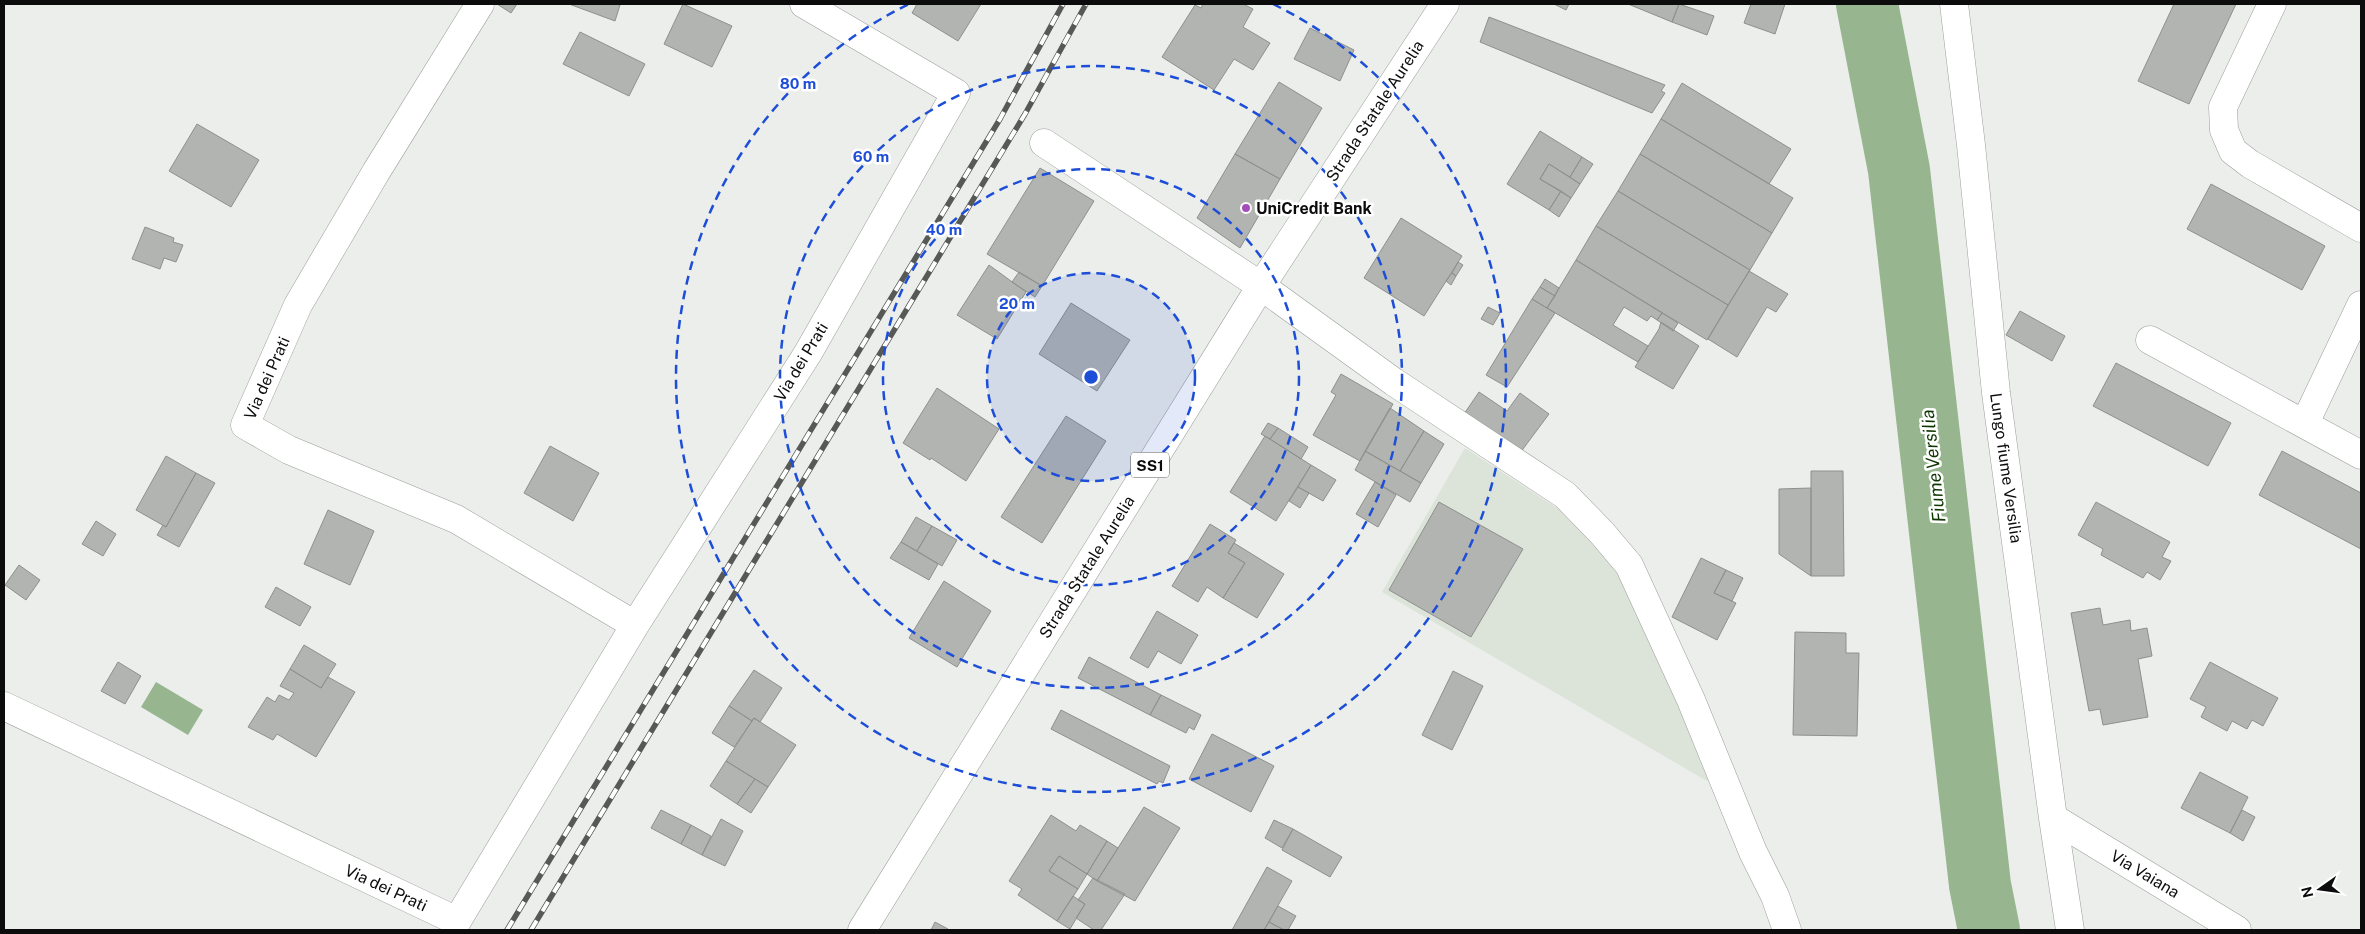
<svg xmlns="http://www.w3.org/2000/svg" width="2365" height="934" font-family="'Public Sans',sans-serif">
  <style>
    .built { fill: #dce4da }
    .water { fill: #97b58f }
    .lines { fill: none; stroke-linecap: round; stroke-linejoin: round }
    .river { stroke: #97b58f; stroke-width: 62 }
    .building { fill: #b2b4b1; stroke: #8d908d }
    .minor-casing { stroke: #9c9f9b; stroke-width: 29 }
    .major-casing { stroke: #9c9f9b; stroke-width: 29 }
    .minor { stroke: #fff; stroke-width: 28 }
    .major { stroke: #fff; stroke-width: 28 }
    .rail-casing { stroke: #575957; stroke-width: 5.5 }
    .rail { stroke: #fff; stroke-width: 4; stroke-dasharray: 11; stroke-linecap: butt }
    .ring { fill: none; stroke: #1d4ed8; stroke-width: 2.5; stroke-dasharray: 9 6 }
    .poi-dot { fill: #a54ebb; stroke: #fff; stroke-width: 2 }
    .labels { text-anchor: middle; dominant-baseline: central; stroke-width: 5; stroke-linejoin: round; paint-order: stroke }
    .shield { fill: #fff; stroke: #545554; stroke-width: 1 }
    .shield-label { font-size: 15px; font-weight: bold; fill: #0b0c0b }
    .street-label { font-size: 16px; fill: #0b0c0b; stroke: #fff }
    .poi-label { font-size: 16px; font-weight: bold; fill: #0b0c0b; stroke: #fff; text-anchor: start }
    .water-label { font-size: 18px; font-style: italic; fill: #0e3701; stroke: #fff }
    .centre { fill: #1d4ed8; stroke: #fff; stroke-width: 2.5 }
    .ring-label { font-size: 15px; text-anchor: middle; font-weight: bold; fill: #1d4ed8; stroke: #fff; stroke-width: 5; stroke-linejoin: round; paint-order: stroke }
  </style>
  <rect width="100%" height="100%" fill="#ebeeea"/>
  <path class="built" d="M 1465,448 L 1566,514 L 1593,536 L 1624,580 L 1712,772 L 1707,781 L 1382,592 Z"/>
  <path class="water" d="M 156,682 L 203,710 L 188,735 L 141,707 Z"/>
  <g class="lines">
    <path class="river" d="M 1867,4 L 1899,170 L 1980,885 L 1989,930"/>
  </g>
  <path class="building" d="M 497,4 L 517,4 L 511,13 Z
    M 569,4 L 616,4 L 620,5 L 615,21 Z
    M 683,4 L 732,26 L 712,67 L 664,44 Z
    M 917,4 L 981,4 L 958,41 L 912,13 Z
    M 1203,4 L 1243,4 L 1253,9 L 1243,27 L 1270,43 L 1253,70 L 1234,59 L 1214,90 L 1162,57 L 1195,5 L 1201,8 Z
    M 1554,4 L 1569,4 L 1566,10 Z
    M 1628,4 L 1679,4 L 1672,22 Z
    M 1679,4 L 1714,16 L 1707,35 L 1672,22 Z
    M 1751,4 L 1785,4 L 1775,34 L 1744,23 Z
    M 2174,4 L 2236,4 L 2189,104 L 2138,81 Z
    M 1489,17 L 1665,85 L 1661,91 L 1665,93 L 1652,113 L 1480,42 Z
    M 1310,28 L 1354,50 L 1340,81 L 1294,59 Z
    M 580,32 L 645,64 L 629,96 L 563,64 Z
    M 1279,82 L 1322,108 L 1280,179 L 1235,154 Z
    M 1682,83 L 1791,149 L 1769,184 L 1661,119 Z
    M 1661,119 L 1793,198 L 1772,233 L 1640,154 Z
    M 197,124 L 259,160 L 231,207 L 169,171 Z
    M 1540,131 L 1582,157 L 1570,177 L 1549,164 L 1540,179 L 1561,191 L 1549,210 L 1507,184 Z
    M 1235,154 L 1280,179 L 1240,248 L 1197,218 Z
    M 1640,154 L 1772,233 L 1750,270 L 1618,191 Z
    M 1582,157 L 1593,164 L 1580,184 L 1570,177 Z
    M 1549,164 L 1580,184 L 1571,198 L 1540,179 Z
    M 1040,168 L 1094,201 L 1042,286 L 987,254 Z
    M 2211,184 L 2325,246 L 2302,290 L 2187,229 Z
    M 1561,191 L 1571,198 L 1559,217 L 1549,210 Z
    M 1618,191 L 1750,270 L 1728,305 L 1596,226 Z
    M 1401,218 L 1462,256 L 1424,316 L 1364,278 Z
    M 1596,226 L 1728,305 L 1707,340 L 1576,260 Z
    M 145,227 L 174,238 L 173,242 L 183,245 L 176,262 L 164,258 L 160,269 L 132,259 Z
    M 1576,260 L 1662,313 L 1657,320 L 1651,316 L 1647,321 L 1624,307 L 1613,325 L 1648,346 L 1638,362 L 1547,308 Z
    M 1458,262 L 1463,265 L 1456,276 L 1452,273 Z
    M 989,265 L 1026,292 L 997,339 L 957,315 Z
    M 1749,271 L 1788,294 L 1776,312 L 1767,307 L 1737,357 L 1708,339 Z
    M 1019,272 L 1042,286 L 1035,297 L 1012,282 Z
    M 1452,273 L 1456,276 L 1451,285 L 1446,281 Z
    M 1545,279 L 1559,288 L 1555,296 L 1540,287 Z
    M 1540,287 L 1555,296 L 1547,308 L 1532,299 Z
    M 1532,299 L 1555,313 L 1507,387 L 1486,375 Z
    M 1071,303 L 1130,340 L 1097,391 L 1039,354 Z
    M 1488,307 L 1500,313 L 1493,325 L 1481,319 Z
    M 2020,311 L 2065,336 L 2052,361 L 2006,335 Z
    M 1662,313 L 1678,323 L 1673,331 L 1657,320 Z
    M 1661,322 L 1699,346 L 1673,389 L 1635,367 L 1659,329 Z
    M 2116,363 L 2231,423 L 2208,466 L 2093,406 Z
    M 1341,374 L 1393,404 L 1360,461 L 1313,435 L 1336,395 L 1331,392 Z
    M 937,388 L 999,429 L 966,481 L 931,458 L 930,460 L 903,443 Z
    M 1479,392 L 1507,411 L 1520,393 L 1549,414 L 1520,453 L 1464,414 Z
    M 1390,408 L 1424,431 L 1400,471 L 1365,451 Z
    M 1066,416 L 1106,441 L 1042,543 L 1001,517 Z
    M 1268,423 L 1278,428 L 1270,439 L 1261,434 Z
    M 1278,428 L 1308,447 L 1301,459 L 1270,439 Z
    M 1424,431 L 1444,444 L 1421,483 L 1400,471 Z
    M 1265,436 L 1311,465 L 1276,521 L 1230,492 Z
    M 550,446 L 599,473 L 573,521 L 524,493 Z
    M 1365,451 L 1421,483 L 1410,502 L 1355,470 Z
    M 2282,451 L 2361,493 L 2361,549 L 2259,495 Z
    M 166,456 L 196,473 L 166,527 L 136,510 Z
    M 1311,465 L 1336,480 L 1323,501 L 1298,487 Z
    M 1811,471 L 1843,471 L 1844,576 L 1811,576 Z
    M 196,473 L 215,483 L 179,547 L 157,535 L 163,525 L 166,527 Z
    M 1375,482 L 1396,495 L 1378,527 L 1356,514 Z
    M 1298,487 L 1309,493 L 1300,508 L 1289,501 Z
    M 1811,488 L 1811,576 L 1779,554 L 1779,489 Z
    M 1439,502 L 1523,549 L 1471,637 L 1389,590 Z
    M 2096,502 L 2170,542 L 2162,557 L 2171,561 L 2160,580 L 2147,572 L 2143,578 L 2101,555 L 2103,549 L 2078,535 Z
    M 328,510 L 374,531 L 350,585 L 304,564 Z
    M 916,517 L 932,526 L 917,551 L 901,542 Z
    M 96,521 L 116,534 L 103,556 L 82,544 Z
    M 1210,524 L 1236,540 L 1228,553 L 1245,563 L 1223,598 L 1207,587 L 1198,602 L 1172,586 Z
    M 932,526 L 957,540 L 942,566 L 917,551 Z
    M 901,542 L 938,564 L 929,580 L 890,558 Z
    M 1234,543 L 1284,574 L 1257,618 L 1223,598 L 1245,563 L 1228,553 Z
    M 1701,558 L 1726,570 L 1714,593 L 1736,603 L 1717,640 L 1672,617 Z
    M 19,565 L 40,580 L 26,600 L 5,585 Z
    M 1726,570 L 1743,578 L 1732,601 L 1714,593 Z
    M 944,581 L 991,611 L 957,667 L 909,638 Z
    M 276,587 L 311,607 L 300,626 L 265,607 Z
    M 2100,608 L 2103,625 L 2130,620 L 2131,631 L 2147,628 L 2152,656 L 2138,659 L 2148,717 L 2103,725 L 2100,709 L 2089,711 L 2071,613 Z
    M 1157,611 L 1198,635 L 1181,664 L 1158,651 L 1148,668 L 1130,658 Z
    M 1795,632 L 1846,633 L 1846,653 L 1859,653 L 1857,736 L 1793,735 Z
    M 304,645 L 336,664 L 321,688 L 290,669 Z
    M 1089,657 L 1161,695 L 1150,715 L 1078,678 Z
    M 118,662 L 141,676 L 125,704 L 101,691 Z
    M 2210,662 L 2278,698 L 2263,726 L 2252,720 L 2247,729 L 2232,721 L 2227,731 L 2201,717 L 2206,707 L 2190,699 Z
    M 290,669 L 321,688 L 328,677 L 355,692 L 316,757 L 277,734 L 273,740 L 248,727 L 267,697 L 275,702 L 279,695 L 289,700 L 294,693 L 280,686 Z
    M 754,670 L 782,688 L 760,722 L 754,718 L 752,721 L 729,706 Z
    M 1453,671 L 1483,686 L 1452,750 L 1422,735 Z
    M 1161,695 L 1201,715 L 1194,730 L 1189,727 L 1186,733 L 1150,715 Z
    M 729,706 L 752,721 L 734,747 L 712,733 Z
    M 1061,710 L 1170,766 L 1163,783 L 1159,781 L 1157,784 L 1051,729 Z
    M 754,718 L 796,745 L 768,787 L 726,761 Z
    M 1212,734 L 1274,766 L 1251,812 L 1189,779 Z
    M 726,761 L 755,779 L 737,804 L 710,786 Z
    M 2200,772 L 2248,797 L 2230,833 L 2181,808 Z
    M 755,779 L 768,787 L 751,813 L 737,804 Z
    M 1144,807 L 1180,828 L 1135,901 L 1097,881 Z
    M 661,810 L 691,825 L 681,844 L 651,828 Z
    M 2242,810 L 2255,817 L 2243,841 L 2230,833 Z
    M 1051,815 L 1076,831 L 1080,825 L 1107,841 L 1087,874 L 1059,856 L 1049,871 L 1078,889 L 1057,921 L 1018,895 L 1022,889 L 1009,881 Z
    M 721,819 L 743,831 L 725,866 L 702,855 Z
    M 1274,820 L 1293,829 L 1282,848 L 1265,838 Z
    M 691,825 L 711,836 L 702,855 L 681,844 Z
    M 1293,829 L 1342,857 L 1330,877 L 1282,850 Z
    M 1107,841 L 1118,848 L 1097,881 L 1087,874 Z
    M 1059,856 L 1087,874 L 1078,889 L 1049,871 Z
    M 1267,867 L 1292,881 L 1264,930 L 1232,930 Z
    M 1093,878 L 1125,894 L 1101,930 L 1094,930 L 1076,918 L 1085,904 L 1078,900 Z
    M 1073,896 L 1085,904 L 1070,929 L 1057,921 Z
    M 1278,906 L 1296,916 L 1288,930 L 1284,930 L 1269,922 Z
    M 935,922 L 948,929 L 947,930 L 931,930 Z
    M 1269,922 L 1284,930 L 1264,930 Z"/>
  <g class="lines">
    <g class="minor-casing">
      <path id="minor" d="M 480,4 L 376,172 L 298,305 L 245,425 L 289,450 L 456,519 L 635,625
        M 1954,4 L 1971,145 L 1996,393 L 2053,818 L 2070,930
        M 2272,4 L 2223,107 L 2224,130 L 2233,151 L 2250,164 L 2361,228
        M 1044,143 L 1261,286 L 1394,382 L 1565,495 L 1602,533 L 1629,565 L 1691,700 L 1753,852 L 1775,896 L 1787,930
        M 2150,340 L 2361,455
        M 2305,423 L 2361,305
        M 4,706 L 457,921 L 635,625 L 808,353 L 956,93 L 804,4
        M 2053,818 L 2237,930"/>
    </g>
    <g class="major-casing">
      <path id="major" d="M 862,930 L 1261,286 L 1445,4"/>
    </g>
    <use href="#minor" class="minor"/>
    <use href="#major" class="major"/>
    <g class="rail-casing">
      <path id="rail" d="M 507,930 L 1000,119 L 1063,4
        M 531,930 L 1025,114 L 1086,4"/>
    </g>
    <use href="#rail" class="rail"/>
  </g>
  <circle cx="1091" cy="377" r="104" fill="#1d4ed8" fill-opacity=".12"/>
  <g class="ring">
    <circle cx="1091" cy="377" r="104"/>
    <circle cx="1091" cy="377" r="208"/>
    <circle cx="1091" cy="377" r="311"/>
    <path d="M1273 4A415 415 0 1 1 909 4"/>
  </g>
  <circle class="poi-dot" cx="1246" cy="208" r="5"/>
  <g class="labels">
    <rect class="shield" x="1131" y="452.5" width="38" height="25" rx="4"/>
    <g class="shield-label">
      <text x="1150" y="465">SS1</text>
    </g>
    <g class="street-label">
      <text transform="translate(1375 111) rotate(-57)">Strada Statale Aurelia</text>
      <text transform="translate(801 362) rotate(-59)">Via dei Prati</text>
      <text transform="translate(267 378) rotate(-66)">Via dei Prati</text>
      <text transform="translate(2006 468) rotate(82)">Lungo fiume Versilia</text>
      <text transform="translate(1087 567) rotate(-58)">Strada Statale Aurelia</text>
      <text transform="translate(2145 874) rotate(31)">Via Vaiana</text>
      <text transform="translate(386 888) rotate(25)">Via dei Prati</text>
    </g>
    <g class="poi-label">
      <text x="1256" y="208">UniCredit Bank</text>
    </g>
    <g class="water-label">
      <text transform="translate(1933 466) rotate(-96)">Fiume Versilia</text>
    </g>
  </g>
  <circle cx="1091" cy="377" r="8" class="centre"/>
  <g class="ring-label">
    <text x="798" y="89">80 m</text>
    <text x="871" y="162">60 m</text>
    <text x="944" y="235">40 m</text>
    <text x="1017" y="309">20 m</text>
  </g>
  <rect width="2365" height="934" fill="none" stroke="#0b0c0b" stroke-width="10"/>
  <g transform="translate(2320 889) rotate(256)" stroke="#ffffff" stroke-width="4" paint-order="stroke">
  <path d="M0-4L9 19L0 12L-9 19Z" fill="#0b0c0b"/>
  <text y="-8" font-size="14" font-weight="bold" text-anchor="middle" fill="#0b0c0b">N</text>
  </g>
</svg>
